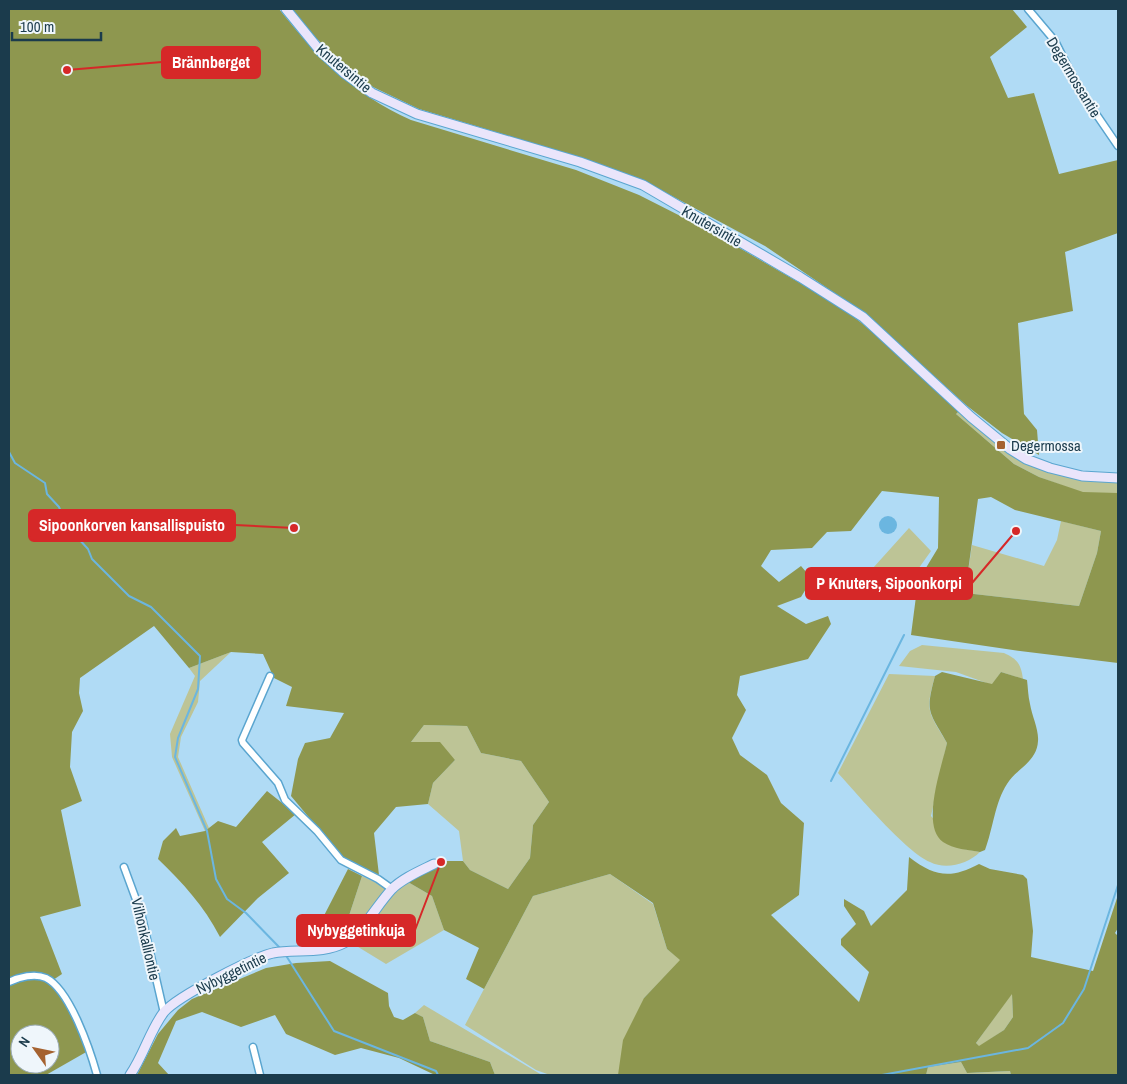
<svg xmlns="http://www.w3.org/2000/svg" width="1127" height="1084" font-family="'Archivo Narrow',sans-serif">
  <style>
    .green { fill: #bdc496 }
    .forest { fill: #8e974f; fill-rule: evenodd }
    .water { fill: #6bb6e0 }
    .lines { fill: none; stroke-linecap: round; stroke-linejoin: round }
    .stream { stroke: #6bb6e0; stroke-width: 2 }
    .street-casing { stroke: #5aa5cf; stroke-width: 9 }
    .secondary-casing { stroke: #5aa5cf; stroke-width: 11 }
    .street { stroke: #fff; stroke-width: 6 }
    .secondary { stroke: #eae5fb; stroke-width: 9 }
    .poi-dot { fill: #a56230; stroke: #eff6fb; stroke-width: 2 }
    .labels { text-anchor: middle; dominant-baseline: central; stroke-width: 4; stroke-linejoin: round; paint-order: stroke }
    .street-label { font-size: 15px; fill: #1b3b4c; stroke: #eff6fb }
    .poi-label { font-size: 15px; fill: #1b3b4c; stroke: #eff6fb; text-anchor: start }
    .leader { fill: none; stroke: #d62828; stroke-width: 2 }
    .callout-dot { fill: #d62828; stroke: #eff6fb; stroke-width: 2 }
    .callout { fill: #d62828; stroke: #d62828; stroke-width: 2 }
    .callout-label { font-size: 16px; text-anchor: middle; font-weight: bold; fill: #fff }
  </style>
  <rect width="100%" height="100%" fill="#b0dbf5"/>
  <path class="green" d="M 959,411 C 1012,462 1044,478 1118,482 L 1118,493 L 1083,493 L 1039,477 L 1014,464 L 956,414 Z
    M 1061,521 L 1101,531 L 1097,553 L 1079,606 L 965,593 L 972,545 L 1044,566 L 1057,540 Z
    M 909,528 L 931,551 L 901,593 L 873,568 Z
    M 922,645 L 1004,653 C 1018,659 1021,665 1023,679 L 1001,672 L 992,685 L 956,672 L 899,666 L 910,651 Z
    M 231,652 L 200,681 L 198,702 L 181,737 L 178,757 L 209,828 L 205,831 L 172,757 L 170,734 L 195,676 L 189,668 Z
    M 889,674 L 935,676 C 925,712 928,711 947,743 L 931,816 L 959,848 L 980,852 C 968,864 946,870 930,862 C 906,852 858,795 838,773 Z
    M 424,725 L 467,726 L 481,753 L 521,761 L 549,802 L 533,825 L 530,858 L 508,889 L 470,870 L 463,861 L 459,831 L 428,804 L 433,783 L 455,760 L 411,742 Z
    M 610,874 L 653,904 L 667,949 L 681,960 L 644,998 L 695,1075 L 550,1075 L 536,1070 L 465,1025 L 533,896 Z
    M 362,876 L 385,887 L 385,893 L 354,928 L 342,937 Z
    M 408,882 L 432,896 L 444,930 L 386,964 L 350,942 L 392,893 Z
    M 1012,993 L 1013,1017 L 1004,1030 L 979,1047 L 976,1043 Z
    M 424,1005 L 542,1075 L 495,1075 L 490,1062 L 430,1041 L 423,1017 L 415,1013 Z
    M 961,1062 L 967,1073 L 1010,1071 L 1011,1075 L 926,1075 L 928,1067 Z"/>
  <path class="forest" d="M 9,9 L 279,9 C 318,58 353,94 411,120 L 576,170 L 639,195 L 712,232 L 843,308 L 875,334 L 959,411 L 956,414 L 1014,464 L 1039,477 L 1083,492 L 1118,493 L 1118,663 L 1020,651 L 911,635 L 918,581 L 938,548 L 939,497 L 882,491 L 851,531 L 827,532 L 812,548 L 771,550 L 761,566 L 779,582 L 801,566 L 812,579 L 801,597 L 777,606 L 806,624 L 828,616 L 831,624 L 808,659 L 740,676 L 737,695 L 746,710 L 732,738 L 740,755 L 767,775 L 781,803 L 804,823 L 799,895 L 771,915 L 859,1002 L 869,972 L 841,945 L 841,939 L 856,924 L 844,906 L 844,899 L 864,911 L 871,926 L 907,890 L 909,857 C 935,877 951,879 979,864 L 990,869 L 1023,875 L 1027,879 L 1033,931 L 1031,957 L 1093,971 L 1118,895 L 1118,928 L 1115,933 L 1118,936 L 1118,1075 L 1011,1075 L 1010,1071 L 967,1073 L 961,1062 L 928,1067 L 926,1075 L 618,1075 L 623,1040 L 644,998 L 680,960 L 667,949 L 653,903 L 610,874 L 533,896 L 484,989 L 466,979 L 479,948 L 444,930 L 432,896 L 408,882 C 417,877 441,867 446,861 L 463,861 L 470,870 L 508,889 L 530,858 L 533,825 L 549,802 L 521,761 L 481,753 L 467,726 L 424,725 L 411,742 L 440,742 L 455,760 L 433,783 L 428,804 L 396,807 L 374,833 L 379,875 L 342,857 L 291,796 L 298,759 L 305,743 L 330,738 L 344,713 L 286,706 L 292,687 L 274,678 L 263,654 L 231,652 L 189,668 L 154,626 L 80,678 L 79,693 L 83,711 L 72,732 L 70,767 L 82,801 L 61,810 L 81,906 L 40,917 L 62,974 L 53,980 C 38,972 24,971 9,980 ZM 991,497 L 1015,510 L 1101,531 L 1097,553 L 1079,606 L 965,593 L 978,499 ZM 1012,994 L 1013,1017 L 1004,1030 L 979,1046 L 976,1043 Z
    M 291,9 L 1012,9 L 1027,27 L 990,57 L 1008,98 L 1034,93 L 1059,174 L 1118,160 L 1118,233 L 1065,252 L 1073,311 L 1018,323 L 1024,414 L 1037,430 L 1039,455 L 1002,433 L 966,405 L 867,315 L 765,246 L 646,182 L 552,149 L 419,109 L 373,87 L 347,69 L 305,27 Z
    M 942,672 L 992,684 L 1001,672 L 1027,680 C 1028,688 1028,696 1030,704 C 1032,716 1039,730 1038,741 C 1037,762 1017,768 1007,784 C 995,802 993,829 985,850 L 980,852 C 969,850 953,849 943,842 C 920,826 942,766 947,743 C 929,711 925,713 935,676 Z
    M 267,791 L 296,814 L 262,842 L 289,873 L 258,898 L 220,937 C 204,906 183,883 158,859 L 163,841 L 176,828 L 180,836 L 205,831 L 218,821 L 236,827 Z
    M 348,869 L 362,876 L 342,937 L 333,943 L 318,945 L 314,935 Z
    M 330,961 L 388,993 L 389,1006 L 394,1017 L 403,1020 L 415,1013 L 423,1017 L 430,1041 L 490,1062 L 495,1075 L 497,1075 L 435,1075 L 399,1058 L 361,1048 L 335,1055 L 286,1034 L 275,1015 L 241,1027 L 202,1012 L 176,1021 L 158,1063 L 169,1075 L 137,1075 L 158,1034 L 178,1010 L 192,999 L 266,968 L 296,963 Z
    M 34,977 L 49,981 L 65,1002 L 88,1051 L 46,1075 L 9,1075 L 9,985 L 16,980 ZM 20,1034 L 50,1034 L 50,1064 L 20,1064 Z"/>
  <path class="water" d="M879 525a9 9 0 1 1 18 0a9 9 0 1 1-18 0Z"/>
  <g class="lines">
    <path class="stream" d="M 9,452 L 15,463 L 45,483 L 47,494 L 59,507 L 67,526 L 88,549 L 92,559 L 129,596 L 151,607 L 200,656 L 198,689 L 178,738 L 175,757 L 207,831 L 216,879 L 227,899 L 246,913 L 280,948
      M 831,781 L 904,635
      M 285,954 L 334,1031 L 436,1071 L 438,1075
      M 882,1075 L 1028,1048 L 1063,1023 L 1084,989 L 1118,885"/>
    <g class="street-casing">
      <path id="street" d="M 1028,9 L 1055,41 L 1079,89 L 1118,146
        M 270,676 L 242,740 L 243,743 L 278,783 L 285,800 L 317,831 L 341,860 L 378,879 L 392,889
        M 124,867 L 141,913 L 164,1013
        M 9,982 C 19,977 35,973 46,978 C 70,990 90,1050 97,1075
        M 253,1047 L 260,1075"/>
    </g>
    <g class="secondary-casing">
      <path id="secondary" d="M 286,9 L 321,52 L 344,73 L 372,93 L 417,114 L 580,162 L 643,185 L 800,277 L 863,317 L 971,417 L 1010,449 L 1026,459 L 1050,468 L 1082,476 L 1118,478
        M 130,1075 C 144,1055 150,1030 164,1012 C 178,996 252,958 273,953 C 295,949 324,954 344,943 C 364,931 376,906 392,889 C 403,878 420,871 434,864"/>
    </g>
    <use href="#street" class="street"/>
    <use href="#secondary" class="secondary"/>
  </g>
  <rect class="poi-dot" x="996" y="440" width="10" height="10" rx="2.5"/>
  <g class="labels">
    <g class="street-label">
      <text transform="translate(344 68) rotate(40)">Knutersintie</text>
      <text transform="translate(1074 77) rotate(59)">Degermossantie</text>
      <text transform="translate(712 226) rotate(30)">Knutersintie</text>
      <text transform="translate(146 939) rotate(77)">Vilhonkalliontie</text>
      <text transform="translate(231 973) rotate(-26)">Nybyggetintie</text>
    </g>
    <g class="poi-label">
      <text x="1011" y="445">Degermossa</text>
    </g>
  </g>
  <path class="leader" d="M67 70L162 62M294 528L235 525M1016 531L972 583M441 862L415 930"/>
  <g class="callout-dot">
    <circle cx="67" cy="70" r="5"/>
    <circle cx="294" cy="528" r="5"/>
    <circle cx="1016" cy="531" r="5"/>
    <circle cx="441" cy="862" r="5"/>
  </g>
  <g class="callout">
    <rect x="162" y="47" width="98" height="31" rx="5"/>
    <rect x="29" y="510" width="206" height="31" rx="5"/>
    <rect x="806" y="568" width="166" height="31" rx="5"/>
    <rect x="297" y="915" width="118" height="31" rx="5"/>
  </g>
  <g class="callout-label">
    <text x="211" y="68">Brännberget</text>
    <text x="132" y="531">Sipoonkorven kansallispuisto</text>
    <text x="889" y="589">P Knuters, Sipoonkorpi</text>
    <text x="356" y="936">Nybyggetinkuja</text>
  </g>
  <rect width="1127" height="1084" fill="none" stroke="#1b3b4c" stroke-width="20"/>
  <g transform="translate(35 1049) rotate(303)"><circle r="24" fill="#eff6fb" stroke="#9aabb5"/>
  <path d="M0-4L9 19L0 12L-9 19Z" fill="#a56230"/>
  <text y="-8" font-size="14" font-weight="bold" text-anchor="middle" fill="#1b3b4c">N</text>
  </g>
  <path d="M12 32v8h89v-8" fill="none" stroke="#1b3b4c" stroke-width="2.5"/>
  <text x="20" y="32" font-size="15" fill="#1b3b4c" stroke="#eff6fb" stroke-width="4" paint-order="stroke">100 m</text>
</svg>
